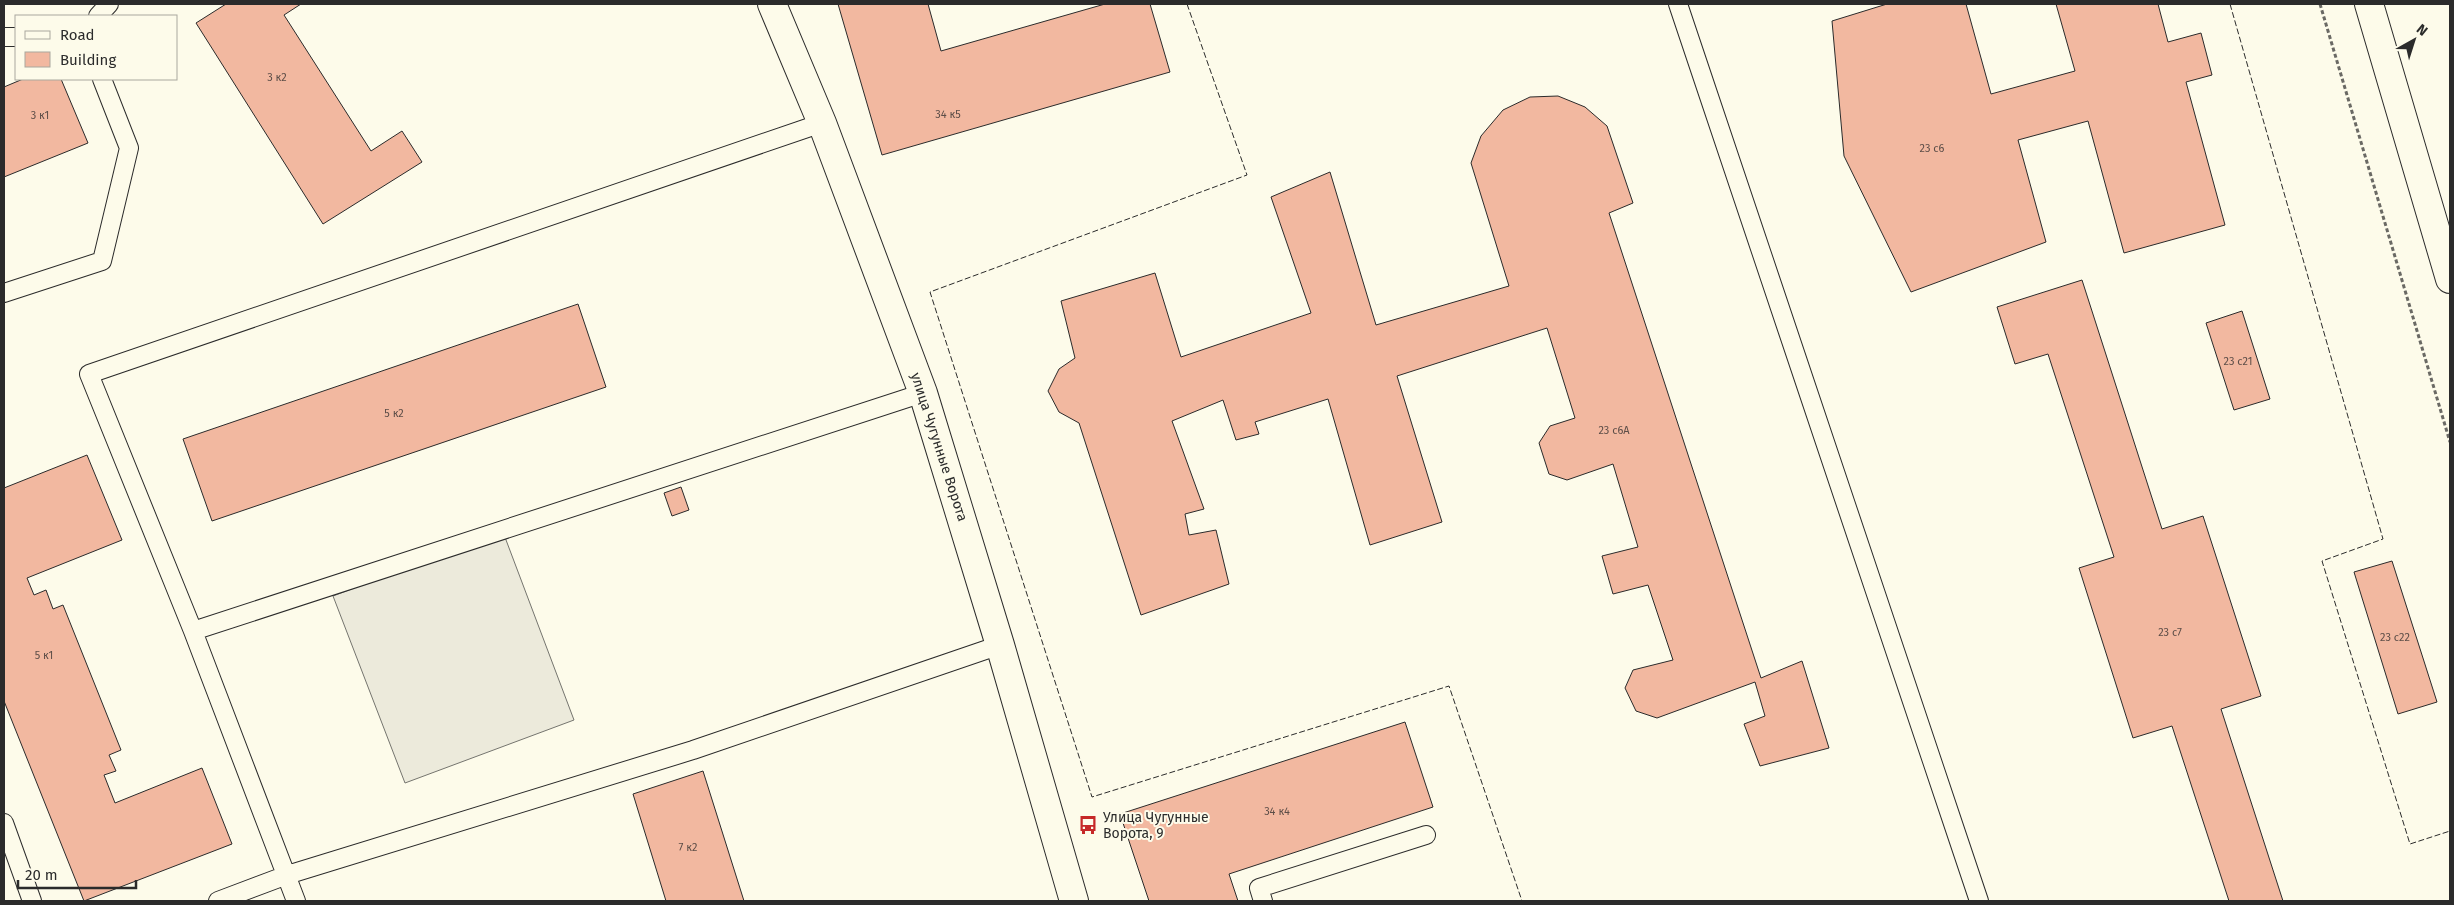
<svg xmlns="http://www.w3.org/2000/svg" width="2454" height="905" font-family="'Fira Sans',sans-serif">
  <style>
    .parking { fill: #eceadb; stroke: #74746e }
    .building { fill: #f2b8a0; stroke: #2b2b2b }
    .lines { fill: none; stroke-linecap: round; stroke-linejoin: round }
    .service-casing { stroke: #2b2b2b; stroke-width: 20 }
    .tertiary-casing { stroke: #2b2b2b; stroke-width: 30 }
    .primary-casing { stroke: #2b2b2b; stroke-width: 30 }
    .path { stroke: #6a6964; stroke-width: 3; stroke-dasharray: 4 2.5; stroke-linecap: butt }
    .service { stroke: #fdfbea; stroke-width: 18 }
    .tertiary { stroke: #fdfbea; stroke-width: 28 }
    .primary { stroke: #fdfbea; stroke-width: 28 }
    .fence { stroke: #2b2b2b; stroke-width: 1; stroke-dasharray: 6 2.5; stroke-linecap: butt }
    .labels { text-anchor: middle; dominant-baseline: central; stroke-width: 4; stroke-linejoin: round; paint-order: stroke }
    .number-label { font-size: 11px; fill: #5d4e48 }
    .street-label { font-size: 14px; fill: #2b2b2b; stroke: #fdfbea }
    .poi-label { font-size: 14px; fill: #2b2b2b; stroke: #fdfbea; text-anchor: start }
  </style>
  <rect width="100%" height="100%" fill="#fdfbea"/>
  <path class="parking" d="M 503,532 L 574,720 L 405,783 L 333,596 Z"/>
  <path class="building" d="M 226,4 L 301,4 L 284,15 L 371,151 L 402,131 L 422,162 L 323,224 L 196,23 Z
    M 838,4 L 928,4 L 941,51 L 1105,4 L 1150,4 L 1170,72 L 882,155 Z
    M 1887,4 L 1966,4 L 1991,94 L 2075,71 L 2056,4 L 2158,4 L 2168,42 L 2201,33 L 2212,75 L 2186,82 L 2225,225 L 2124,253 L 2088,121 L 2018,140 L 2046,242 L 1911,292 L 1844,156 L 1832,21 Z
    M 23,79 L 61,79 L 88,143 L 4,177 L 4,87 Z
    M 1558,96 L 1585,107 L 1607,126 L 1633,203 L 1609,213 L 1761,678 L 1802,661 L 1829,748 L 1760,766 L 1744,724 L 1765,716 L 1755,682 L 1657,718 L 1636,711 L 1625,688 L 1633,670 L 1673,660 L 1648,585 L 1613,594 L 1602,556 L 1638,547 L 1613,464 L 1567,480 L 1549,474 L 1539,443 L 1550,426 L 1575,418 L 1547,328 L 1397,376 L 1442,522 L 1370,545 L 1328,399 L 1255,422 L 1259,434 L 1236,440 L 1223,400 L 1172,421 L 1204,509 L 1185,514 L 1189,535 L 1216,530 L 1229,584 L 1141,615 L 1079,423 L 1059,412 L 1048,391 L 1059,369 L 1075,358 L 1061,301 L 1155,273 L 1181,357 L 1311,313 L 1271,197 L 1330,172 L 1376,325 L 1509,286 L 1471,163 L 1481,136 L 1503,110 L 1530,97 Z
    M 2082,280 L 2162,529 L 2203,516 L 2261,696 L 2221,709 L 2283,901 L 2229,901 L 2172,726 L 2133,738 L 2079,568 L 2114,557 L 2048,354 L 2015,364 L 1997,307 Z
    M 578,304 L 606,387 L 212,521 L 183,439 Z
    M 2242,311 L 2270,399 L 2234,410 L 2206,323 Z
    M 87,455 L 122,540 L 27,578 L 34,595 L 46,590 L 53,609 L 63,605 L 121,750 L 109,755 L 116,771 L 104,775 L 115,803 L 202,768 L 232,844 L 84,901 L 4,701 L 4,488 Z
    M 681,487 L 689,510 L 672,516 L 664,493 Z
    M 2392,561 L 2437,702 L 2398,714 L 2354,572 Z
    M 1405,722 L 1433,807 L 1229,874 L 1238,901 L 1149,901 L 1120,814 Z
    M 703,771 L 744,901 L 666,901 L 633,794 Z"/>
  <g class="lines">
    <g class="service-casing">
      <path id="service" d="M 1678,4 L 1979,901
        M 98,16 L 109,4
        M 4,37 L 16,37
        M 4,293 L 102,261 L 129,148 L 102,79
        M 193,631 L 923,393
        M 4,823 L 32,901
        M 218,901 L 287,875 L 693,750 L 1000,645
        M 296,901 L 193,631 L 89,374 L 822,123
        M 1263,901 L 1259,888 L 1426,835"/>
    </g>
    <g class="tertiary-casing">
      <path id="tertiary" d="M 772,4 L 822,123 L 923,393 L 1000,645 L 1074,901"/>
    </g>
    <g class="primary-casing">
      <path id="primary" d="M 2369,4 L 2450,279"/>
    </g>
    <path class="path" d="M 2320,4 L 2450,442"/>
    <use href="#service" class="service"/>
    <use href="#tertiary" class="tertiary"/>
    <use href="#primary" class="primary"/>
    <path class="fence" d="M 1187,4 L 1247,175 L 930,292 L 1092,797 L 1449,686 L 1522,901
      M 2230,4 L 2383,539 L 2322,561 L 2410,844 L 2450,831"/>
  </g>
  <defs>
    <g id="bus-bare" transform="scale(1.5)"><path d="M-5-6H5V4H4V6H2V4H-2V6H-4V4H-5ZM-3.5-4V0h7V-4ZM-3.5 1.2v1.5H-2V1.2ZM2 1.2v1.5H3.5V1.2Z" fill="#c62828" stroke="#fdfbea" stroke-width="2.5" paint-order="stroke"/></g>
  </defs>
  <g fill-rule="evenodd">
    <use href="#bus-bare" x="1088" y="825"/>
  </g>
  <g class="labels">
    <g class="number-label">
      <text x="277" y="77">3 к2</text>
      <text x="948" y="114">34 к5</text>
      <text x="40" y="115">3 к1</text>
      <text x="1932" y="148">23 с6</text>
      <text x="2238" y="361">23 с21</text>
      <text x="394" y="413">5 к2</text>
      <text x="1614" y="430">23 с6А</text>
      <text x="2170" y="632">23 с7</text>
      <text x="2395" y="637">23 с22</text>
      <text x="44" y="655">5 к1</text>
      <text x="1277" y="811">34 к4</text>
      <text x="688" y="847">7 к2</text>
    </g>
    <g class="street-label">
      <text transform="translate(939 447) rotate(72)">улица Чугунные Ворота</text>
    </g>
    <g class="poi-label">
      <text x="1103" y="817">Улица Чугунные<tspan x="1103" dy="16">Ворота, 9</tspan></text>
    </g>
  </g>
  <rect width="2454" height="905" fill="none" stroke="#2b2b2b" stroke-width="10"/>
  <rect x="15" y="15" width="162" height="65" fill="#fdfbea" stroke="#a9a89e"/>
  <rect x="25" y="31" width="25" height="8" fill="#fdfbea" stroke="#a9a89e"/>
  <text x="60" y="40" font-size="15" fill="#2b2b2b">Road</text>
  <rect x="25" y="52" width="25" height="15" fill="#f2b8a0" stroke="#a9a89e"/>
  <text x="60" y="65" font-size="15" fill="#2b2b2b">Building</text>
  <g transform="translate(2414 40) rotate(39)" stroke="#fdfbea" stroke-width="4" paint-order="stroke">
  <path d="M0-4L9 19L0 12L-9 19Z" fill="#2b2b2b"/>
  <text y="-8" font-size="14" font-weight="bold" text-anchor="middle" fill="#2b2b2b">N</text>
  </g>
  <path d="M18 880v8h118v-8" fill="none" stroke="#2b2b2b" stroke-width="2.5"/>
  <text x="25" y="880" font-size="15" fill="#2b2b2b" stroke="#fdfbea" stroke-width="4" paint-order="stroke">20 m</text>
</svg>
